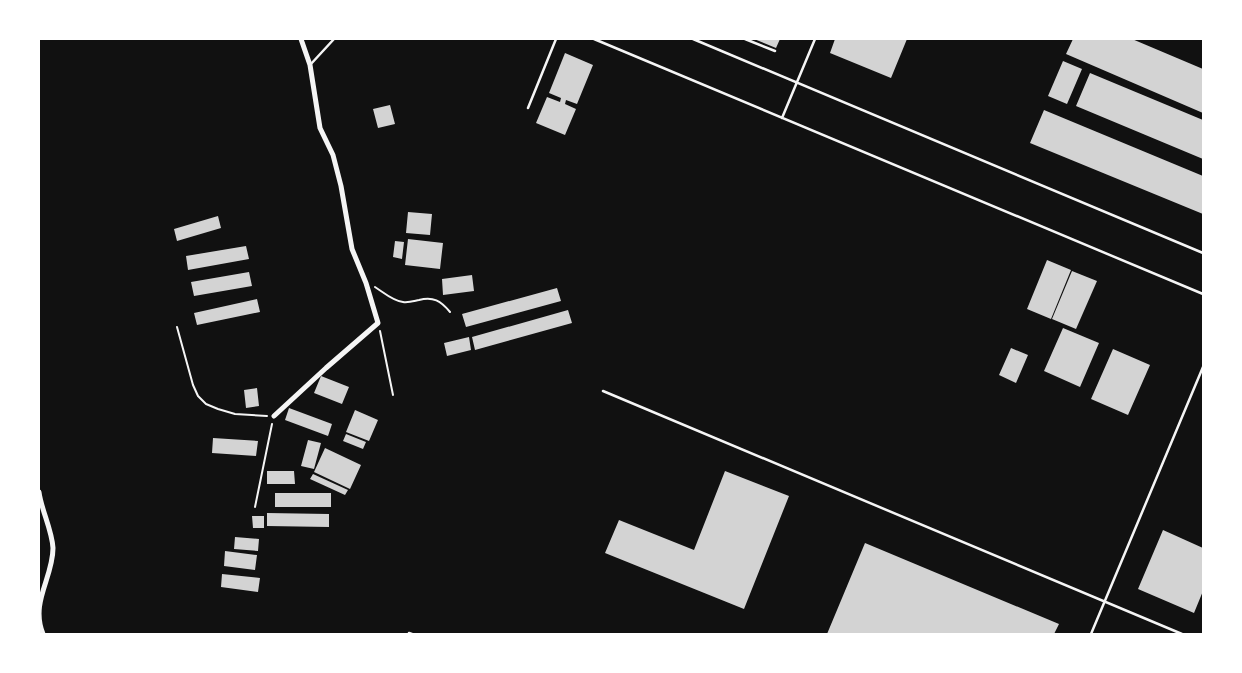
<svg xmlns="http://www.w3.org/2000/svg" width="1242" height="673" font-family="Georgia,serif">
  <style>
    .building { fill: #d3d3d3 }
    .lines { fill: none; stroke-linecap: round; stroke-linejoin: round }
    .path { stroke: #f5f5f5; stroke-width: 2 }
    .service { stroke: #f5f5f5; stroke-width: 2.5 }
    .minor { stroke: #f5f5f5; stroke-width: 5 }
  </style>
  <rect width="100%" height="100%" fill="#111"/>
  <path class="building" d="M 754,39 L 780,39 L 776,48 Z
    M 835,39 L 907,39 L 891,78 L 830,53 Z
    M 1073,39 L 1132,39 L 1203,69 L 1203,113 L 1066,54 Z
    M 565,53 L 593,65 L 577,104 L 566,100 L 565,104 L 576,109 L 565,135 L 536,123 L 547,97 L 560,102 L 561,98 L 549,93 Z
    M 1063,61 L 1082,69 L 1067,104 L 1048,96 Z
    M 1090,73 L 1203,120 L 1203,159 L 1076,106 Z
    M 390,105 L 395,124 L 378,128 L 373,109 Z
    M 1044,110 L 1203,176 L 1203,214 L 1030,143 Z
    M 408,212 L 432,214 L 430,235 L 406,233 Z
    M 218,216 L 221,228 L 177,241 L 174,229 Z
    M 408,239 L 443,243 L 440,269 L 405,265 Z
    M 395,241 L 404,242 L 402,259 L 393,257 Z
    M 246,246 L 249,259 L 188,270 L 186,256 Z
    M 1047,260 L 1071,270 L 1051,319 L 1027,309 Z
    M 1072,271 L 1097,281 L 1076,329 L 1052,319 Z
    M 249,272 L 252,286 L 194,296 L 191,282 Z
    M 472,275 L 474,291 L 443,295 L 442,279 Z
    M 557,288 L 561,301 L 466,327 L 462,314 Z
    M 257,299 L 260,312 L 197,325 L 194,313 Z
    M 568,310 L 572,323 L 475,350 L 472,337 Z
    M 1063,328 L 1099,343 L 1080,387 L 1044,371 Z
    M 469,337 L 471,350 L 447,356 L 444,343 Z
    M 1011,348 L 1028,355 L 1016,383 L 999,375 Z
    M 1113,349 L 1150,365 L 1128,415 L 1091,399 Z
    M 321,376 L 349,387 L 342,404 L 314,393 Z
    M 257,388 L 259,406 L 246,408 L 244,390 Z
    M 289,408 L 332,424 L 328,436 L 285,420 Z
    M 355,410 L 378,420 L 369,441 L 346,432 Z
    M 346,434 L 366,442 L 363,449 L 343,441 Z
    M 213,438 L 258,441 L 256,456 L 212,453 Z
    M 308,440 L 321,443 L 314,469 L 301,466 Z
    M 325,448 L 361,465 L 350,489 L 314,472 Z
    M 267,471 L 294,471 L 295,484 L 267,484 Z
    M 725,471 L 789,496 L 744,609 L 605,553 L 619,520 L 694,550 Z
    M 313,474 L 348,490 L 345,495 L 310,479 Z
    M 275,493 L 331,493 L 331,507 L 275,507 Z
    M 267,513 L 329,514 L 329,527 L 267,526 Z
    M 252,516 L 264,516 L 264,528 L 253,528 Z
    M 1163,530 L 1203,548 L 1203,591 L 1194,613 L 1138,589 Z
    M 235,537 L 259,539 L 258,551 L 234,549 Z
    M 865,543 L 1059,624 L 1054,634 L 827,634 Z
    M 225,551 L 257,555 L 255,570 L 224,566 Z
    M 222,574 L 260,578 L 258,592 L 221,587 Z"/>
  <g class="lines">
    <path class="path" d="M 375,287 C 383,292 393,301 403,302 C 408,303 414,301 419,300 C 433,296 441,301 450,312
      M 177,327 L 193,385 L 198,396 L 206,404 L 218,409 L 235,414 L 267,416
      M 380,331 L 393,395
      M 255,507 L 272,424"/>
    <path class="service" d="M 594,39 L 1203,294
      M 693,39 L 1203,253
      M 745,39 L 775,51
      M 310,65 L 334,39
      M 528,108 L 556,39
      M 782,118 L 815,39
      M 603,391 L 1182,634
      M 409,633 L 412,634
      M 1091,634 L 1203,367"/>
    <path class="minor" d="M 274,416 L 326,368 L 378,323 L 366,283 L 352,249 L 341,186 L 333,155 L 320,128 L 310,65 L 301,39
      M 39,492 C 41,509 52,530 53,548 C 53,578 30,602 43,634"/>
  </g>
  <rect width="1242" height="673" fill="none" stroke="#ffffff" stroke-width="80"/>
</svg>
